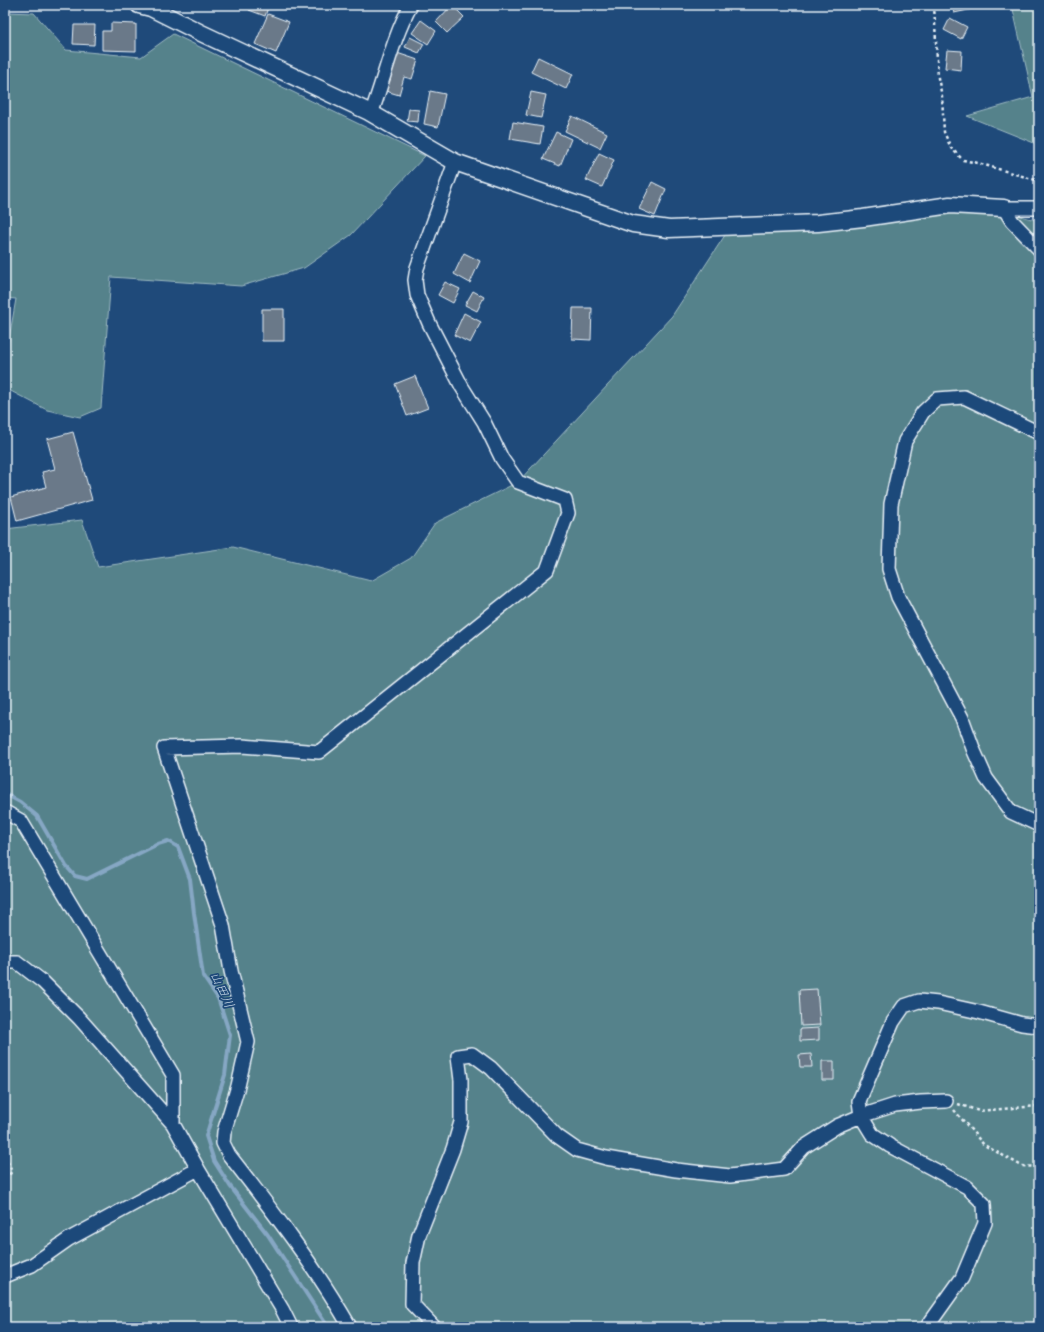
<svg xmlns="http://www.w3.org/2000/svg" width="1044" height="1332" font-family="'Architects Daughter','Klee One',sans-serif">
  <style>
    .green { fill: #55828b; stroke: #9ebac2 }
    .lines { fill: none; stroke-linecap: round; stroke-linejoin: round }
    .stream { stroke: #86a7c4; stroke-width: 4 }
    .building { fill: #6a7989; stroke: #e8f1f8 }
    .minor-casing { stroke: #e8f1f8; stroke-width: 16 }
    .tertiary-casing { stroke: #e8f1f8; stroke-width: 19 }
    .path { stroke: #e8f1f8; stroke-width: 2.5; stroke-dasharray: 3 3; stroke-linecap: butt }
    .minor { stroke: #1f4a7a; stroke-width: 13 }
    .tertiary { stroke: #1f4a7a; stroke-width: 16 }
    .labels { text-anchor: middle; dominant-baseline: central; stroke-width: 3.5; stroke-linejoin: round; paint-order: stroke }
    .water-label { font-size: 13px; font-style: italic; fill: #cfdeeb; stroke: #1f4a7a }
  </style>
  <rect width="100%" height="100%" fill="#1f4a7a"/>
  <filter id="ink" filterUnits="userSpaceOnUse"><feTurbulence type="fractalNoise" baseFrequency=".025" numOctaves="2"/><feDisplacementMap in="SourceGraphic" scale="8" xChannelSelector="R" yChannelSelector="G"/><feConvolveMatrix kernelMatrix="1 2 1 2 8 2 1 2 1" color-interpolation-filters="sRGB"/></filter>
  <g filter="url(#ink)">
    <path class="green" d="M 1012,5 L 1039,5 L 1039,145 L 967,116 L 1033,97 Z
      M 5,12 L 34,13 L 66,50 L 141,57 L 173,34 L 425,156 L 351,235 L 304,268 L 241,286 L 111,277 L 101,408 L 80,417 L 47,410 L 5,388 L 5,362 L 16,299 L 5,298 Z
      M 987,207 L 1039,221 L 1039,1327 L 5,1327 L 5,529 L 82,520 L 98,567 L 233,547 L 371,581 L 411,558 L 435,523 L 518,482 L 672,316 L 731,226 Z"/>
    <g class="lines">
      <path class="stream" d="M 5,794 L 20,802 L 37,816 L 66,866 L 75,876 L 87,879 L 158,844 L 168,841 L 178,847 L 190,879 L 194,913 L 203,976 L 218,998 L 230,1035 L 225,1075 L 206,1136 L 214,1161 L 230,1186 L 268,1235 L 328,1327"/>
    </g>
    <path class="building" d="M 251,5 L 269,5 L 265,16 L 249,10 Z
      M 452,5 L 464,17 L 447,33 L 436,22 Z
      M 952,5 L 973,5 L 973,9 L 954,13 Z
      M 268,14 L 289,22 L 276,53 L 255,44 Z
      M 950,18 L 967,27 L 961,39 L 944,30 Z
      M 421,20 L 436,31 L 428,44 L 412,33 Z
      M 111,23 L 136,24 L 136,51 L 102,50 L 102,31 L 111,31 Z
      M 74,25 L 95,25 L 94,45 L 73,44 Z
      M 410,37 L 424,44 L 419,53 L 405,47 Z
      M 947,50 L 962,51 L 961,70 L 945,68 Z
      M 397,53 L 418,60 L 412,79 L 404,77 L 399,95 L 386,91 Z
      M 538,57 L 573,74 L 566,89 L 531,72 Z
      M 430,91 L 445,94 L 438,127 L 424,124 Z
      M 531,92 L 546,95 L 541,118 L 526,115 Z
      M 409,109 L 419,110 L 418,122 L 407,121 Z
      M 572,116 L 607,133 L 600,148 L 565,131 Z
      M 513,122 L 543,127 L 540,144 L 510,139 Z
      M 556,132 L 571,139 L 560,166 L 543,159 Z
      M 599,153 L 614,160 L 602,187 L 586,180 Z
      M 652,182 L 666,189 L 655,216 L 639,209 Z
      M 464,253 L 480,261 L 470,283 L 454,274 Z
      M 445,282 L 460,289 L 453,303 L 438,295 Z
      M 473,291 L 484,297 L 477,311 L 465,305 Z
      M 573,308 L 592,308 L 591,340 L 572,339 Z
      M 262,309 L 284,309 L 284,341 L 262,341 Z
      M 464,313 L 481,322 L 470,343 L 454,335 Z
      M 415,376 L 428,408 L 407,416 L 395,384 Z
      M 73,432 L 92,500 L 17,521 L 11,497 L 46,487 L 42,472 L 55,469 L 47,439 Z
      M 817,989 L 820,1025 L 801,1026 L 799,990 Z
      M 819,1028 L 819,1040 L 800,1041 L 800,1029 Z
      M 811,1054 L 812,1067 L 800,1067 L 799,1055 Z
      M 822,1061 L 834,1061 L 834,1080 L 822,1080 Z"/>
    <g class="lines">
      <g class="minor-casing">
        <path id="minor" d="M 371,114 C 385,77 392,39 411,5
          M 1039,208 L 1004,208 L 1012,221 L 1039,249
          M 1039,433 L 964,397 L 937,399 L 923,412 L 905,441 L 891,504 L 889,569 L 898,597 L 962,718 L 974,751 L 986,778 L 1011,812 L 1039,825
          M 5,812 L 21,821 L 173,1075 L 173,1124
          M 5,962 L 17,962 L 43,982 L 79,1018 L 173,1124 L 198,1169
          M 5,1276 L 32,1265 L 69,1239 L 198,1169 L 282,1309 L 291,1327
          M 350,1327 C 315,1266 272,1210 229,1155 L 223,1143 L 224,1132 L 238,1086 L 248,1042 L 231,971 L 223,925 L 164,748 L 242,746 L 319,752 L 547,570 L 568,513 L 565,500 L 518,482 L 502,459 L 484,422 L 462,387 L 429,323 L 417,295 L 415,280 L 417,268 L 455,162
          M 434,1327 L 412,1304 L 413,1263 L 419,1235 L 453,1149 L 461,1122 L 461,1080 L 458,1056 L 472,1054 L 491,1068 L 557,1136 L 577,1150 L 606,1158 L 676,1170 L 730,1176 L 784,1169 L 804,1147 L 837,1126 L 861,1116 L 895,1105 L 921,1102 L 946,1101
          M 927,1327 L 962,1278 L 985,1223 L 984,1204 L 967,1187 L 890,1146 L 872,1134 L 861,1116 L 859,1101 L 893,1022 L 904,1006 L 919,1001 L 938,1003 L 979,1012 L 1022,1024 L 1039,1026"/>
      </g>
      <g class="tertiary-casing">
        <path id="tertiary" d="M 139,5 L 151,8 L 199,32 L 369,112 L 455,162 L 633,224 L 669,229 L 818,223 L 863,218 L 950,205 L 1004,208"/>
      </g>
      <path class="path" d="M 934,5 L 938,78 L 942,96 L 944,132 L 951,148 L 963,160 L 978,163 L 1039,181
        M 958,1104 L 979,1111 L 1039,1106
        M 954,1110 L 984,1145 L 1022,1166 L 1039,1167
        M 5,1156 L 12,1171 L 5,1181"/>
      <use href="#minor" class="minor"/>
      <use href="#tertiary" class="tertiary"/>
    </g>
  </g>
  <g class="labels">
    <g class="water-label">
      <text transform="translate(222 990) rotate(65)">山田川</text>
    </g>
  </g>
  <rect width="1044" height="1332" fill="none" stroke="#1f4a7a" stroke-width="20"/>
  <rect x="10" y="10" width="1024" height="1312" fill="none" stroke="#e8f1f8" stroke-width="1.5" filter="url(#ink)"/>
</svg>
